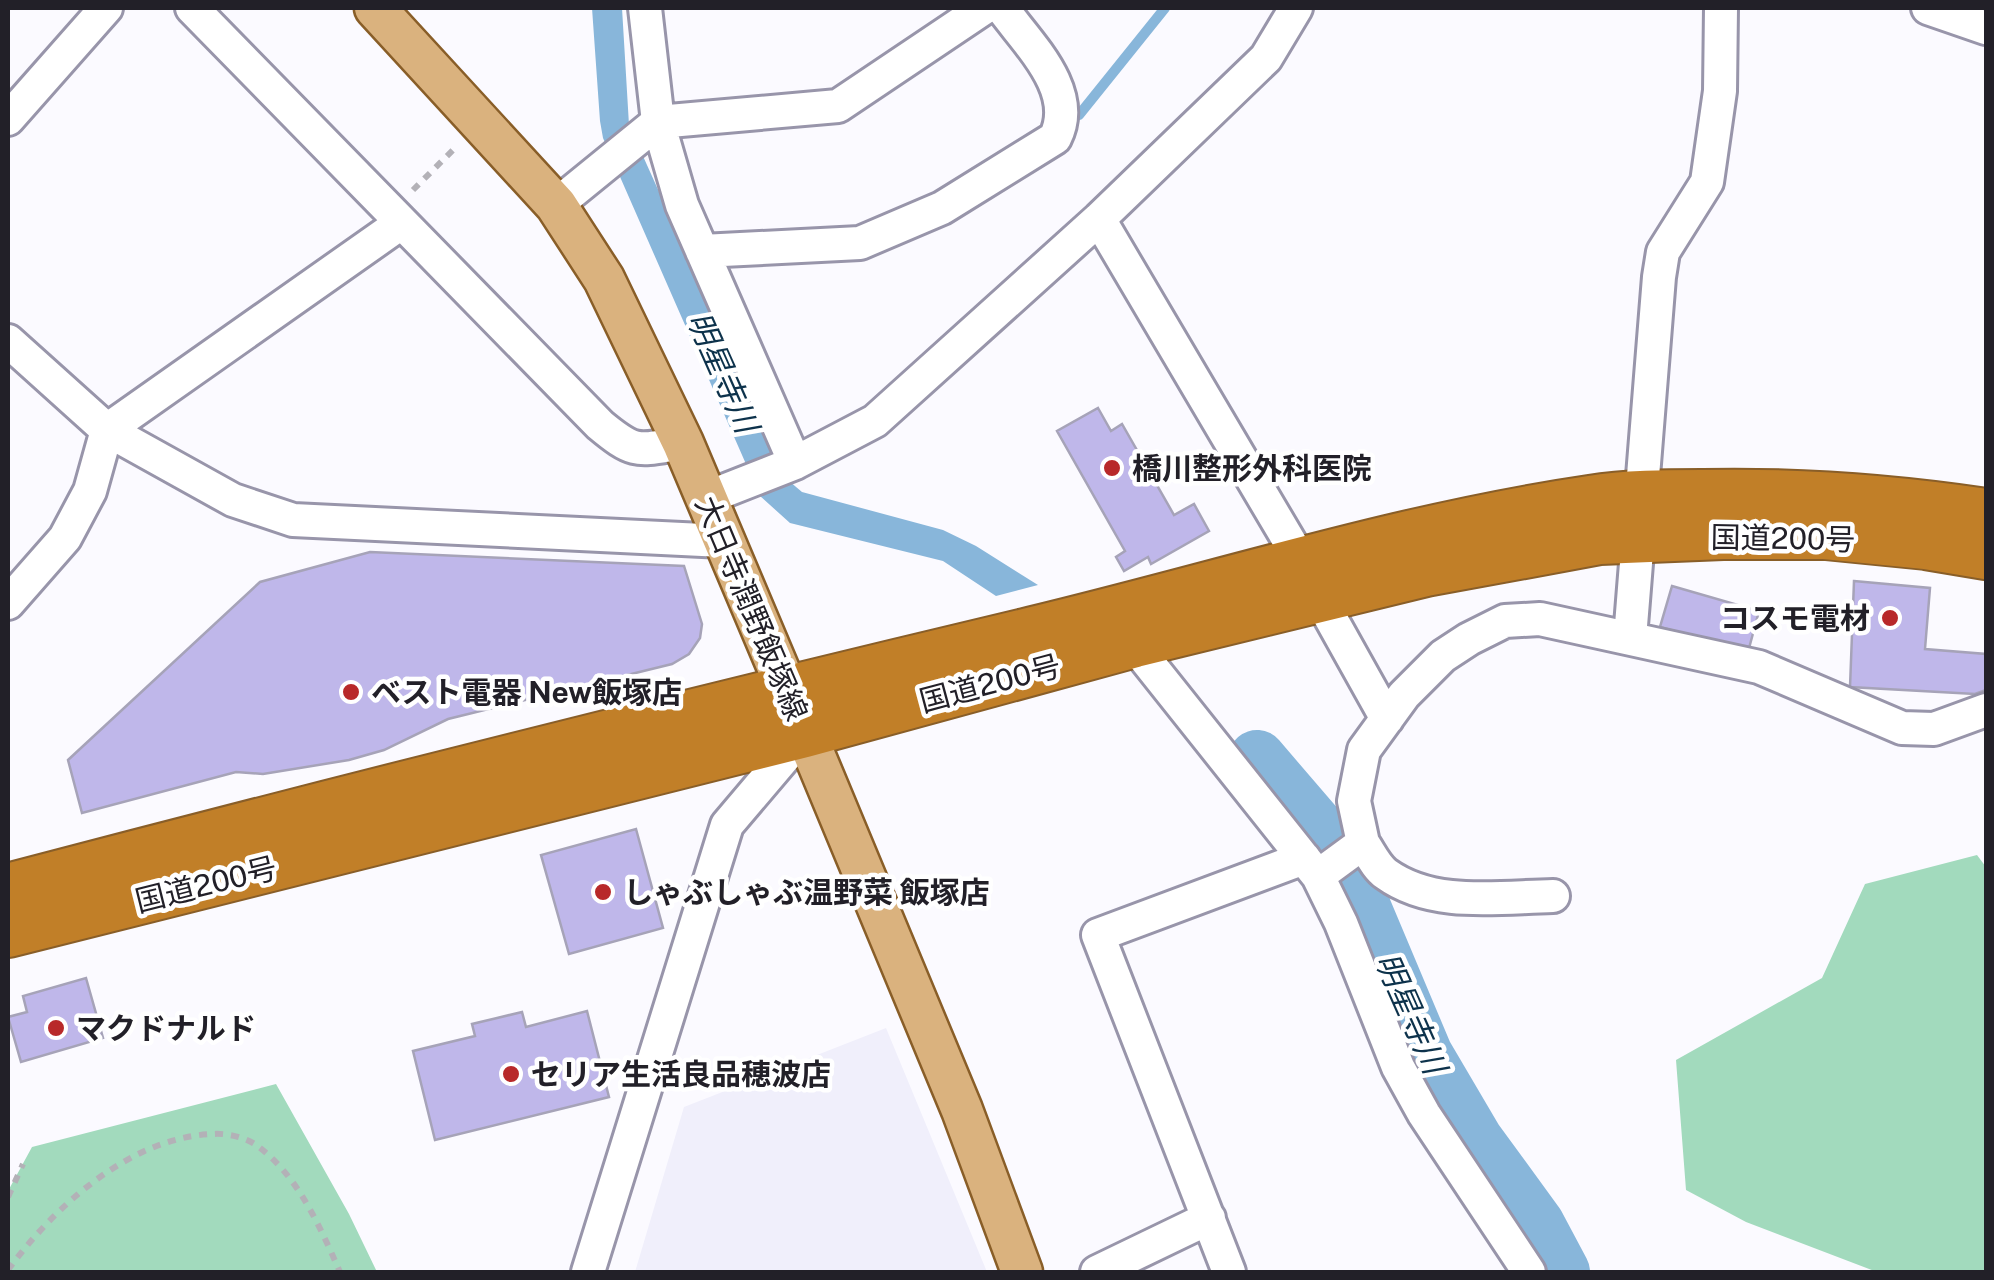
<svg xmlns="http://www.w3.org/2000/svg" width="1994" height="1280" font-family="'Public Sans','Noto Sans JP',sans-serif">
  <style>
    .built { fill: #f0effb }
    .green { fill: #a2dabd }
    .water { fill: #88b6da }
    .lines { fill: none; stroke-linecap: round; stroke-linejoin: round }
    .stream { stroke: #88b6da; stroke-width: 10 }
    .river { stroke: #88b6da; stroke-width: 58 }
    .building { fill: #bfb7ea; stroke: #a6a3b8; stroke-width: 2.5 }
    .minor-casing { stroke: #9895aa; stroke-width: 38 }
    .major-casing { stroke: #895e28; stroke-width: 45 }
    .highway-casing { stroke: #895e28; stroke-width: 52 }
    .path { stroke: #b3b1b7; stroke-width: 6; stroke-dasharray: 8 8; stroke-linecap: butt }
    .minor { stroke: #fff; stroke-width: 32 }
    .major { stroke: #dab27e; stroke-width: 40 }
    .highway { stroke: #c17f28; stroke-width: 48 }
    .poi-dot { fill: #b8292a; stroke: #fff; stroke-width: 4 }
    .labels { text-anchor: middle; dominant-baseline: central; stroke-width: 9; stroke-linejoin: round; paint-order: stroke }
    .poi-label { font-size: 30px; font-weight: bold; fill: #222028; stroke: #fff; text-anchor: start }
    .street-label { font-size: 30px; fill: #222028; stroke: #fff }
    .water-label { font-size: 32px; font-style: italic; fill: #0d324b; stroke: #fff }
  </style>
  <rect width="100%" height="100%" fill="#fbfaff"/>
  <path class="built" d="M 886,1028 L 987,1272 L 635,1272 L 684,1107 Z"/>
  <path class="green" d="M 1977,855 L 1986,867 L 1986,1272 L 1877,1272 L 1746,1222 L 1686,1190 L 1676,1060 L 1822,978 L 1865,884 Z
    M 276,1084 L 349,1214 L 377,1272 L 8,1272 L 8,1191 L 32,1147 Z"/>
  <path class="water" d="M 592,8 L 622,8 L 629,125 L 789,481 L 802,492 L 943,530 L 976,546 L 1038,585 L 996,596 L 943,561 L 790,523 L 760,496 L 603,138 L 600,121 Z"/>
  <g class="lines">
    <path class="stream" d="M 1079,115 L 1165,8"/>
    <path class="river" d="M 1257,759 L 1330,844 L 1353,878 L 1363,910 L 1424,1055 L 1474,1140 L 1536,1225 L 1561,1272"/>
  </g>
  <path class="building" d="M 1098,408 L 1111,431 L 1122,424 L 1174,515 L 1194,504 L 1209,531 L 1151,564 L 1148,557 L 1124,571 L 1116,557 L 1125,551 L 1057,431 Z
    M 370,552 L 684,566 L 702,624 L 700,638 L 689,654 L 672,664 L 448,719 L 384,750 L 349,760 L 263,774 L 236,772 L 82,813 L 68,760 L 260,582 Z
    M 1854,581 L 1930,588 L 1925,649 L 1986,654 L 1986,690 L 1975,694 L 1850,687 Z
    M 1672,586 L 1759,611 L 1748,652 L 1660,627 Z
    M 636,829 L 663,928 L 569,954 L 541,855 Z
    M 86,978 L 103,1038 L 21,1062 L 8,1017 L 27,1012 L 23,996 Z
    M 587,1011 L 609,1097 L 435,1140 L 413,1051 L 475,1036 L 472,1024 L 522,1012 L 526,1027 Z"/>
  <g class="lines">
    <g class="minor-casing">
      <path id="minor" d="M 192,8 L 600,425 C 636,455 638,450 683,443
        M 645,8 L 658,122 L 682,205 L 795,463
        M 1928,8 L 1986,28
        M 8,119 L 106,8
        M 556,205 L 658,122 L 838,106 L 984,8
        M 1099,219 L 1301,561
        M 702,251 L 860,243 L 942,208 L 1055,138 C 1079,91 1028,44 1002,8
        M 8,341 L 107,430 L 233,500 L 293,520 L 723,541
        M 706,498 L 795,463 L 875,421 L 1099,219 L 1266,58 L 1296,8
        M 1320,599 L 1387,719
        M 8,603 L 65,538 L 90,491 L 107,430 L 401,223
        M 1123,631 L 1318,876 L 1341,923 L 1398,1067 L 1424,1114 L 1529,1272
        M 1630,638 L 1659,277 L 1663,252 L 1707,182 L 1720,91 L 1721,8
        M 1363,843 C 1370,853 1376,867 1386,874 C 1433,908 1498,897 1553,896
        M 1318,876 L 1363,843 L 1354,801 L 1364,750 L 1404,695 L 1443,656 L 1469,639 L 1505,621 L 1540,619 L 1759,667 L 1902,728 L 1934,729 L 1986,710
        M 588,1272 L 727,825 L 805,733
        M 1097,1272 L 1209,1218
        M 1229,1272 L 1098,935 L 1304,858"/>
    </g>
    <g class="major-casing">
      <path id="major" d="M 375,8 L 556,205 L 604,279 L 683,443 L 787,689 L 962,1110 L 1022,1272"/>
    </g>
    <g class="highway-casing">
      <path id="highway" d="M 8,888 C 346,799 685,714 1025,633 C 1214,588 1399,528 1590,500 C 1627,494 1666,494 1702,494 C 1798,492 1892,499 1986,513
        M 8,933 L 805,733 L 1135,643 L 1426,572 L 1600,540 L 1723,535 L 1825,535 L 1926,545 L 1986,555"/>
    </g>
    <path class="path" d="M 413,190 L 457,146
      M 8,1197 L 23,1164
      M 8,1270 C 54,1207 130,1137 213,1134 C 226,1133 245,1137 256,1145 C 298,1175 320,1227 340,1272"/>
    <use href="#minor" class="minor"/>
    <use href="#major" class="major"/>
    <use href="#highway" class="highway"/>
  </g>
  <g class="poi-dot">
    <circle cx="1112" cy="468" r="10"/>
    <circle cx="1890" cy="618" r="10"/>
    <circle cx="351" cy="692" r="10"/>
    <circle cx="603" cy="892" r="10"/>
    <circle cx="56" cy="1028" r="10"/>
    <circle cx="511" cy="1074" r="10"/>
  </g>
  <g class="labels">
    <g class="poi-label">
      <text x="1132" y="468">橋川整形外科医院</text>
      <text x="1870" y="618" text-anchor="end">コスモ電材</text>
      <text x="371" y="692">ベスト電器 New飯塚店</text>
      <text x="623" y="892">しゃぶしゃぶ温野菜 飯塚店</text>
      <text x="76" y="1028">マクドナルド</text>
      <text x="531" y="1074">セリア生活良品穂波店</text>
    </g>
    <g class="street-label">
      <text transform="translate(1783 538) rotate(1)">国道200号</text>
      <text transform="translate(752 608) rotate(67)">大日寺潤野飯塚線</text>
      <text transform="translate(990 683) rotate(-15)">国道200号</text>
      <text transform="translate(206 884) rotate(-14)">国道200号</text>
    </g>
    <g class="water-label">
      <text transform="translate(723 372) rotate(66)">明星寺川</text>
      <text transform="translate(1411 1013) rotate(66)">明星寺川</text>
    </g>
  </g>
  <rect width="1994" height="1280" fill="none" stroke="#222028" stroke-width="20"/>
</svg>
